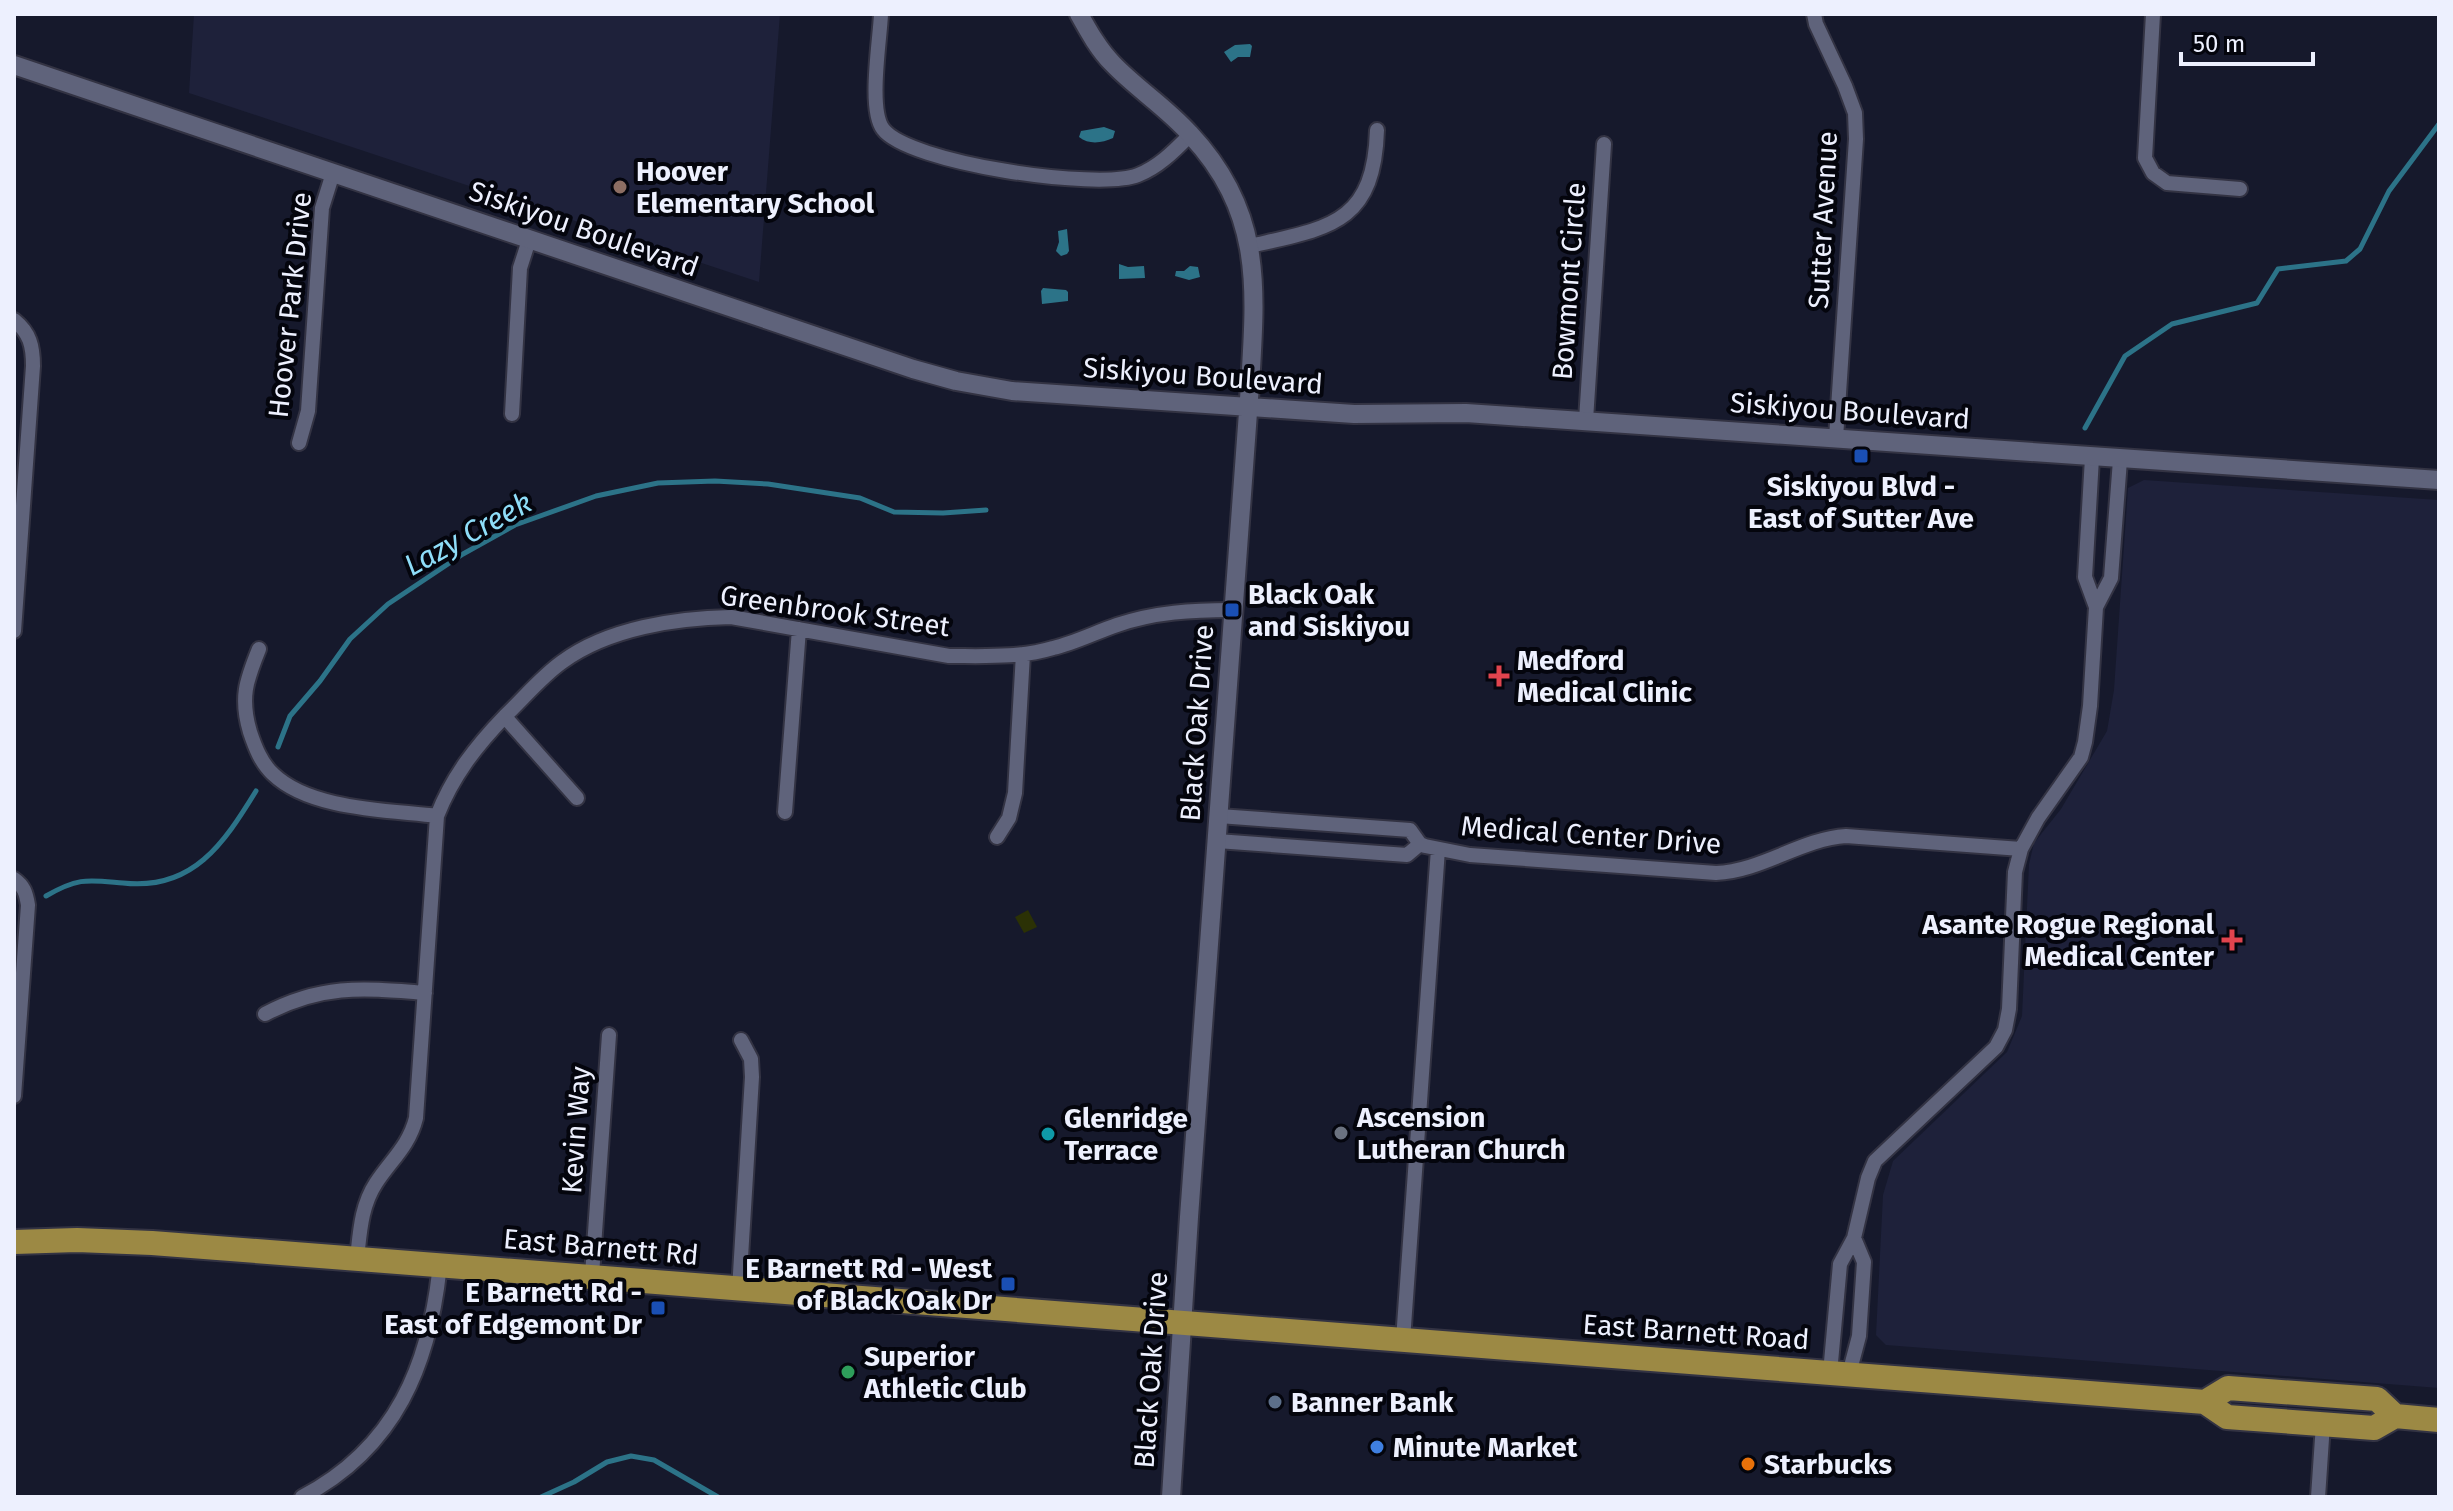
<svg xmlns="http://www.w3.org/2000/svg" width="2453" height="1511" font-family="'Fira Sans',sans-serif">
  <style>
    .built { fill: #1e213a }
    .green { fill: #2b3105 }
    .water { fill: #2c7388 }
    .lines { fill: none; stroke-linecap: round; stroke-linejoin: round }
    .stream { stroke: #2c7388; stroke-width: 5 }
    .minor-casing { stroke: #333343; stroke-width: 18 }
    .tertiary-casing { stroke: #333343; stroke-width: 22 }
    .primary-casing { stroke: #333343; stroke-width: 28 }
    .minor { stroke: #5f637b; stroke-width: 14 }
    .tertiary { stroke: #5f637b; stroke-width: 18 }
    .primary { stroke: #9c8944; stroke-width: 24 }
    .education-dot { fill: #8d6e63; stroke: #04050d; stroke-width: 3 }
    .transit-dot { fill: #1a4fb4; stroke: #04050d; stroke-width: 3 }
    .health-dot { fill: #e0444e; stroke: #04050d; stroke-width: 3 }
    .worship-dot { fill: #6b7280; stroke: #04050d; stroke-width: 3 }
    .culture-dot { fill: #0f9aa8; stroke: #04050d; stroke-width: 3 }
    .leisure-dot { fill: #2e9e5b; stroke: #04050d; stroke-width: 3 }
    .service-dot { fill: #5c6f8a; stroke: #04050d; stroke-width: 3 }
    .shop-dot { fill: #3f7fe0; stroke: #04050d; stroke-width: 3 }
    .food-dot { fill: #e8710a; stroke: #04050d; stroke-width: 3 }
    .labels { text-anchor: middle; dominant-baseline: central; stroke-width: 8; stroke-linejoin: round; paint-order: stroke }
    .poi-label { font-size: 28px; font-weight: bold; fill: #edf0fe; stroke: #04050d; text-anchor: start }
    .street-label { font-size: 28px; fill: #edf0fe; stroke: #04050d }
    .water-label { font-size: 30px; font-style: italic; fill: #8eddf8; stroke: #04050d }
  </style>
  <rect width="100%" height="100%" fill="#16192c"/>
  <path class="built" d="M 194,14 L 780,14 L 759,282 L 189,93 Z
    M 2144,480 L 2439,500 L 2439,1388 L 1886,1345 L 1876,1335 L 1883,1195 L 1893,1161 L 2007,1052 L 2022,1016 L 2029,864 L 2034,843 L 2061,809 L 2107,731 L 2114,690 L 2128,488 Z"/>
  <path class="green" d="M 1028,910 L 1037,927 L 1024,933 L 1015,917 Z"/>
  <path class="water" d="M 1250,44 L 1252,46 L 1250,57 L 1238,57 L 1231,62 L 1224,52 L 1235,45 Z
    M 1104,127 L 1115,131 L 1113,138 C 1102,143 1089,145 1079,137 L 1081,131 Z
    M 1067,229 L 1069,251 L 1067,254 L 1061,256 L 1056,251 L 1059,242 L 1058,231 Z
    M 1119,264 L 1128,267 L 1144,266 L 1145,278 L 1119,279 Z
    M 1190,266 L 1198,267 L 1200,277 L 1189,280 L 1175,276 L 1176,271 L 1184,271 Z
    M 1043,288 L 1066,290 L 1068,292 L 1068,301 L 1042,304 L 1041,291 Z"/>
  <g class="lines">
    <path class="stream" d="M 2085,428 L 2125,356 L 2172,324 L 2257,303 L 2278,269 L 2346,261 L 2360,249 L 2389,191 L 2439,124
      M 278,747 L 290,716 L 320,681 L 350,639 L 388,604 L 463,554 L 515,525 L 596,496 L 658,483 L 715,481 L 768,484 L 860,498 L 894,512 L 943,513 L 986,510
      M 46,896 C 79,877 88,880 123,883 C 193,891 224,843 256,791
      M 541,1497 L 574,1482 L 607,1462 L 631,1456 L 654,1460 L 718,1497"/>
    <g class="minor-casing">
      <path id="minor" d="M 881,14 C 880,40 868,109 883,129 C 908,163 1098,191 1138,175 C 1159,167 1175,150 1191,134
        M 1814,14 L 1816,24 L 1845,86 L 1855,113 L 1856,139 L 1836,438
        M 2153,14 L 2145,158 L 2153,173 L 2167,183 L 2240,189
        M 1250,246 C 1328,228 1374,225 1377,130
        M 14,320 C 30,333 33,346 33,366 L 14,631
        M 512,414 L 520,268 L 529,240
        M 1586,420 L 1604,144
        M 299,443 L 308,411 L 322,208 L 333,173
        M 2092,458 L 2085,577 L 2096,607
        M 259,649 C 246,681 240,698 250,732 C 255,747 261,763 273,774 C 310,810 389,810 437,816
        M 505,717 L 577,798
        M 785,812 L 799,629
        M 1219,816 L 1410,830 L 1420,844 L 1425,846 L 1470,855 L 1716,873 C 1762,871 1801,839 1846,836 L 2021,849
        M 997,837 L 1009,818 L 1015,793 L 1023,654
        M 1217,841 L 1407,855 L 1420,844
        M 14,879 C 24,886 26,893 28,905 L 14,1096
        M 265,1014 C 322,984 362,988 425,993
        M 357,1258 C 360,1232 361,1206 376,1183 C 391,1160 409,1146 416,1118 L 437,816 C 452,777 476,746 505,716 C 524,698 541,677 562,662 C 608,628 677,618 731,617 L 949,656 C 984,656 1020,658 1053,648 C 1075,643 1096,632 1117,625 C 1155,612 1193,610 1232,610
        M 592,1275 L 609,1035
        M 739,1290 L 752,1077 L 751,1059 L 741,1040
        M 1403,1340 L 1438,849
        M 1830,1373 L 1840,1264 L 1854,1238 L 1868,1178 L 1875,1161 L 1996,1047 L 2005,1030 L 2009,1009 L 2015,872 L 2021,849 L 2038,818 L 2081,757 L 2085,742 L 2090,706 L 2096,607 L 2111,578 L 2120,460
        M 1849,1374 L 1859,1336 L 1864,1262 L 1854,1238
        M 302,1497 C 396,1448 430,1364 440,1264
        M 2318,1497 L 2323,1424"/>
    </g>
    <g class="tertiary-casing">
      <path id="tertiary" d="M 1079,14 C 1089,32 1099,50 1113,64 C 1137,89 1167,108 1190,134 C 1263,212 1256,287 1250,385 L 1189,1217 L 1171,1497
        M 14,65 L 913,369 L 956,381 L 1012,391 L 1354,414 L 1466,413 L 2439,480"/>
    </g>
    <g class="primary-casing">
      <path id="primary" d="M 14,1242 L 77,1240 L 152,1243 L 2205,1402 L 2227,1417 L 2374,1428 L 2395,1416 L 2439,1420
        M 2205,1402 L 2228,1388 L 2377,1399 L 2395,1416"/>
    </g>
    <use href="#minor" class="minor"/>
    <use href="#tertiary" class="tertiary"/>
    <use href="#primary" class="primary"/>
  </g>
  <circle class="education-dot" cx="620" cy="187" r="8"/>
  <g class="transit-dot">
    <rect x="1853" y="448" width="16" height="16" rx="4"/>
    <rect x="1224" y="602" width="16" height="16" rx="4"/>
    <rect x="1000" y="1276" width="16" height="16" rx="4"/>
    <rect x="650" y="1300" width="16" height="16" rx="4"/>
  </g>
  <g class="health-dot">
    <path d="M1495 664h8v8h8v8h-8v8h-8v-8h-8v-8h8z"/>
    <path d="M2228 928h8v8h8v8h-8v8h-8v-8h-8v-8h8z"/>
  </g>
  <circle class="worship-dot" cx="1341" cy="1133" r="8"/>
  <circle class="culture-dot" cx="1048" cy="1134" r="8"/>
  <circle class="leisure-dot" cx="848" cy="1372" r="8"/>
  <circle class="service-dot" cx="1275" cy="1402" r="8"/>
  <circle class="shop-dot" cx="1377" cy="1447" r="8"/>
  <circle class="food-dot" cx="1748" cy="1464" r="8"/>
  <g class="labels">
    <g class="poi-label">
      <text x="636" y="171">Hoover<tspan x="636" dy="32">Elementary School</tspan></text>
      <text x="1861" y="486" text-anchor="middle">Siskiyou Blvd -<tspan x="1861" dy="32">East of Sutter Ave</tspan></text>
      <text x="1248" y="594">Black Oak<tspan x="1248" dy="32">and Siskiyou</tspan></text>
      <text x="1517" y="660">Medford<tspan x="1517" dy="32">Medical Clinic</tspan></text>
      <text x="2214" y="924" text-anchor="end">Asante Rogue Regional<tspan x="2214" dy="32">Medical Center</tspan></text>
      <text x="1357" y="1117">Ascension<tspan x="1357" dy="32">Lutheran Church</tspan></text>
      <text x="1064" y="1118">Glenridge<tspan x="1064" dy="32">Terrace</tspan></text>
      <text x="992" y="1268" text-anchor="end">E Barnett Rd - West<tspan x="992" dy="32">of Black Oak Dr</tspan></text>
      <text x="642" y="1292" text-anchor="end">E Barnett Rd -<tspan x="642" dy="32">East of Edgemont Dr</tspan></text>
      <text x="864" y="1356">Superior<tspan x="864" dy="32">Athletic Club</tspan></text>
      <text x="1291" y="1402">Banner Bank</text>
      <text x="1393" y="1447">Minute Market</text>
      <text x="1764" y="1464">Starbucks</text>
    </g>
    <g class="street-label">
      <text transform="translate(1823 220) rotate(-87)">Sutter Avenue</text>
      <text transform="translate(584 229) rotate(19)">Siskiyou Boulevard</text>
      <text transform="translate(1569 281) rotate(-86)">Bowmont Circle</text>
      <text transform="translate(290 305) rotate(-84)">Hoover Park Drive</text>
      <text transform="translate(1203 376) rotate(4)">Siskiyou Boulevard</text>
      <text transform="translate(1850 411) rotate(4)">Siskiyou Boulevard</text>
      <text transform="translate(835 611) rotate(8)">Greenbrook Street</text>
      <text transform="translate(1197 723) rotate(-86)">Black Oak Drive</text>
      <text transform="translate(1591 835) rotate(4)">Medical Center Drive</text>
      <text transform="translate(576 1130) rotate(-86)">Kevin Way</text>
      <text transform="translate(601 1247) rotate(5)">East Barnett Rd</text>
      <text transform="translate(1696 1332) rotate(4)">East Barnett Road</text>
      <text transform="translate(1151 1370) rotate(-86)">Black Oak Drive</text>
    </g>
    <g class="water-label">
      <text transform="translate(468 534) rotate(-29)">Lazy Creek</text>
    </g>
  </g>
  <rect width="2453" height="1511" fill="none" stroke="#edf0fe" stroke-width="32"/>
  <path d="M2181 52v12h132v-12" fill="none" stroke="#edf0fe" stroke-width="4"/>
  <text x="2193" y="52" font-size="24" fill="#edf0fe" stroke="#04050d" stroke-width="6" paint-order="stroke">50 m</text>
</svg>
